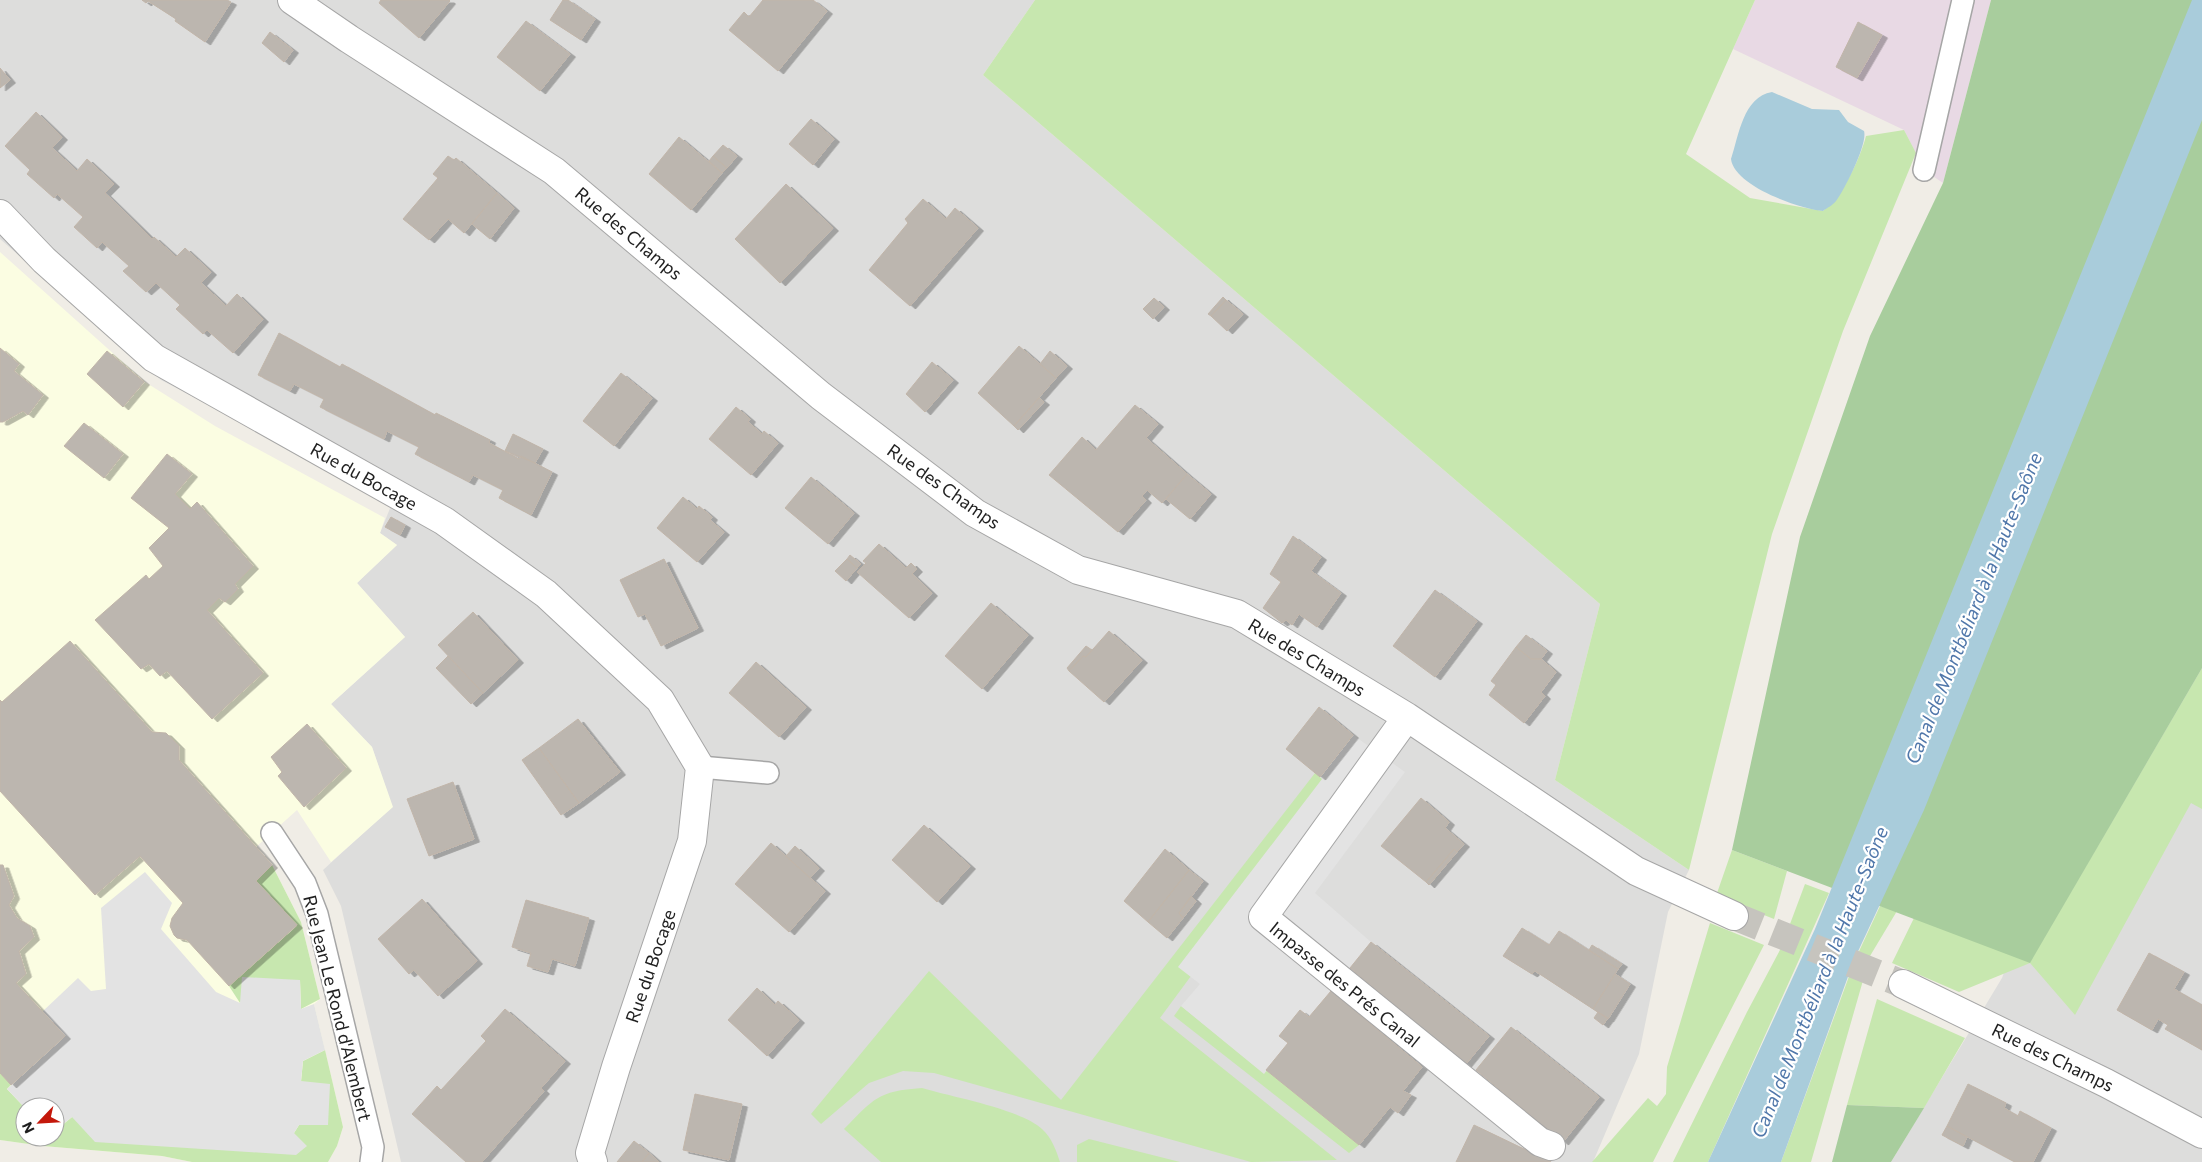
<svg xmlns="http://www.w3.org/2000/svg" width="2202" height="1162" font-family="Commissioner,sans-serif">
  <style>
    .residential { fill: #dddddc }
    .industrial { fill: #e8d9e4 }
    .education { fill: #fbfde2; fill-rule: evenodd }
    .grass { fill: #c7e7af }
    .forest { fill: #a8cd9d }
    .parking { fill: #e3e3e3 }
    .water { fill: #a9ccdb }
    .building { fill: #bcb6af; stroke: #c1b5a9; filter: url(#shadow) }
    .lines { fill: none; stroke-linecap: round; stroke-linejoin: round }
    .street-tunnel { stroke: #c6c4be; stroke-width: 28; stroke-dasharray: 28 14; stroke-linecap: butt }
    .lane-casing { stroke: #a6a6a6; stroke-width: 24 }
    .street-casing { stroke: #a6a6a6; stroke-width: 30 }
    .lane { stroke: #fff; stroke-width: 21 }
    .street { stroke: #fff; stroke-width: 28 }
    .labels { text-anchor: middle; dominant-baseline: central; stroke-width: 4.5; stroke-linejoin: round; paint-order: stroke }
    .street-label { font-size: 18px; fill: #1f1f1f; stroke: #fff }
    .water-label { font-size: 19px; font-style: italic; fill: #5077aa; stroke: #fff }
  </style>
  <defs>
    <filter id="shadow"><feDropShadow dx="5.5" dy="3" stdDeviation="0" flood-color="#0004"/></filter>
  </defs>
  <rect width="100%" height="100%" fill="#f0ede6"/>
  <path class="residential" d="M 0,0 L 1035,0 L 983,75 L 1600,604 L 1555,780 L 1689,870 L 1668,912 L 1639,1054 L 1593,1162 L 401,1162 L 341,906 L 323,870 L 392,807 L 372,747 L 331,704 L 405,637 L 357,583 L 397,545 L 380,533 L 393,501 L 161,380 L 0,239 Z
    M 2202,435 L 2202,1162 L 1891,1162 L 2002,978 Z"/>
  <path class="industrial" d="M 1755,0 L 1991,0 L 1943,183 L 1924,170 L 1904,130 L 1733,49 Z"/>
  <path class="education" d="M 0,252 L 145,382 L 215,426 L 385,518 L 380,533 L 397,545 L 357,583 L 405,637 L 331,704 L 372,747 L 393,807 L 331,862 L 297,810 L 256,847 L 272,865 L 301,922 L 320,999 L 314,1004 L 343,1127 L 337,1146 L 328,1162 L 192,1162 L 162,1156 L 43,1146 L 0,1140 ZM 25,1107 L 55,1107 L 55,1137 L 25,1137 Z"/>
  <path class="grass" d="M 1035,0 L 1755,0 L 1686,154 L 1750,198 L 1823,211 C 1842,197 1860,159 1866,136 L 1904,130 L 1916,153 L 1843,331 L 1772,534 L 1689,870 L 1555,780 L 1600,604 L 983,75 Z
    M 2202,668 L 2202,809 L 2191,803 L 2075,1015 L 2030,963 L 1959,992 L 1892,963 L 1914,918 L 2030,962 Z
    M 1315,773 L 1323,779 L 1179,967 L 1191,976 L 1160,1018 L 1337,1160 L 1251,1162 L 934,1073 L 903,1071 L 869,1083 L 821,1124 L 811,1114 L 929,971 L 1061,1100 Z
    M 1732,850 L 1787,871 L 1774,919 L 1716,896 Z
    M 272,865 L 301,922 L 320,999 L 301,1009 L 300,980 L 240,1003 L 229,986 L 297,926 L 256,881 Z
    M 1805,884 L 1829,893 L 1708,1162 L 1673,1162 L 1747,1012 L 1781,948 Z
    M 1880,906 L 1897,911 L 1870,956 L 1811,1162 L 1781,1162 L 1855,960 Z
    M 1710,923 L 1764,945 L 1653,1162 L 1592,1162 L 1648,1098 L 1657,1106 L 1666,1094 L 1667,1067 Z
    M 1877,999 L 1965,1038 L 1924,1108 L 1847,1105 Z
    M 1181,1006 L 1264,1073 L 1266,1070 L 1359,1145 L 1349,1153 L 1174,1016 Z
    M 325,1050 L 343,1127 L 337,1146 L 328,1162 L 192,1162 L 162,1156 L 43,1146 L 0,1140 L 0,1073 L 11,1085 L 7,1089 L 25,1108 L 25,1137 L 55,1137 L 55,1131 L 72,1117 L 294,1133 L 299,1125 L 328,1125 L 301,1082 L 303,1061 Z
    M 922,1088 C 952,1097 1020,1109 1042,1129 C 1052,1138 1056,1150 1060,1162 L 881,1162 L 844,1129 C 874,1099 877,1091 922,1088 Z
    M 1089,1139 L 1180,1162 L 1077,1162 L 1077,1145 Z"/>
  <path class="forest" d="M 1991,0 L 2202,0 L 2202,668 L 2030,963 L 1732,850 L 1800,537 L 1870,336 L 1943,183 Z
    M 1847,1105 L 1924,1108 L 1891,1162 L 1832,1162 Z"/>
  <path class="parking" d="M 1353,735 L 1405,772 L 1315,893 L 1371,942 L 1309,1017 L 1300,1010 L 1279,1036 L 1288,1043 L 1264,1074 L 1181,1006 L 1200,984 L 1178,967 L 1322,779 L 1320,777 Z
    M 145,872 L 172,903 L 161,929 L 216,992 L 240,1003 L 242,977 L 300,980 L 301,1009 L 314,1004 L 325,1050 L 303,1061 L 301,1081 L 330,1084 L 328,1125 L 299,1125 L 294,1133 L 307,1146 L 296,1155 L 95,1142 L 72,1117 L 55,1131 L 55,1107 L 25,1108 L 7,1089 L 65,1036 L 42,1012 L 78,978 L 91,991 L 106,989 L 101,908 Z"/>
  <path class="water" d="M 2192,0 L 2202,0 L 2202,120 L 1924,810 L 1854,960 L 1781,1162 L 1708,1162 L 1815,929 Z
    M 1772,92 L 1812,109 L 1839,110 L 1848,122 L 1864,131 C 1868,143 1845,189 1836,201 C 1833,205 1827,208 1823,211 C 1800,209 1734,186 1731,159 C 1739,135 1743,97 1772,92 Z"/>
  <path class="building" d="M 142,0 L 227,0 L 231,2 L 205,42 L 175,21 L 176,19 L 148,1 L 146,3 Z
    M 381,0 L 449,0 L 450,1 L 419,38 L 379,3 Z
    M 563,0 L 568,0 L 595,19 L 581,40 L 550,20 Z
    M 763,0 L 813,0 L 827,11 L 778,71 L 729,30 L 744,12 L 749,17 Z
    M 526,21 L 570,54 L 540,91 L 497,57 Z
    M 1858,22 L 1882,35 L 1857,78 L 1836,67 Z
    M 270,32 L 293,50 L 284,62 L 262,43 Z
    M 0,68 L 10,80 L 0,88 Z
    M 36,112 L 62,137 L 52,148 L 77,171 L 87,159 L 114,184 L 105,193 L 152,239 L 154,237 L 176,257 L 185,248 L 211,272 L 201,283 L 226,306 L 237,294 L 263,319 L 233,353 L 207,330 L 203,334 L 176,309 L 180,305 L 156,283 L 146,292 L 123,271 L 129,266 L 102,242 L 97,248 L 74,227 L 83,217 L 57,194 L 54,198 L 27,174 L 30,170 L 5,146 Z
    M 811,119 L 834,139 L 813,165 L 789,144 Z
    M 679,137 L 722,173 L 691,210 L 649,174 Z
    M 723,145 L 737,156 L 727,168 L 713,156 Z
    M 448,156 L 454,160 L 456,158 L 497,193 L 464,233 L 448,219 L 429,240 L 403,219 L 438,178 L 433,174 Z
    M 713,156 L 727,168 L 722,173 L 709,161 Z
    M 786,184 L 833,228 L 780,283 L 735,239 Z
    M 497,193 L 514,208 L 490,239 L 472,224 Z
    M 923,199 L 946,219 L 955,208 L 978,228 L 910,306 L 869,270 L 908,223 L 905,219 Z
    M 1223,297 L 1226,300 L 1211,316 L 1208,314 Z
    M 1154,298 L 1164,307 L 1153,319 L 1143,309 Z
    M 1226,300 L 1243,314 L 1227,331 L 1211,316 Z
    M 279,333 L 340,367 L 342,364 L 435,415 L 436,413 L 490,440 L 489,443 L 519,459 L 521,456 L 552,472 L 531,515 L 499,498 L 503,490 L 473,475 L 469,482 L 415,454 L 419,447 L 387,431 L 384,439 L 320,407 L 324,399 L 294,384 L 290,391 L 258,375 Z
    M 1019,346 L 1056,378 L 1014,426 L 978,393 Z
    M 0,348 L 19,364 L 14,371 L 43,395 L 28,415 L 23,411 L 3,422 L 0,422 Z
    M 107,351 L 144,382 L 123,407 L 87,374 Z
    M 1050,351 L 1067,366 L 1056,378 L 1040,364 Z
    M 932,362 L 953,380 L 925,412 L 906,394 Z
    M 621,373 L 652,398 L 614,446 L 583,421 Z
    M 1039,398 L 1044,402 L 1018,430 L 1014,426 Z
    M 1135,405 L 1158,424 L 1146,438 L 1187,474 L 1162,503 L 1147,490 L 1142,496 L 1146,500 L 1118,532 L 1049,475 L 1082,437 L 1096,450 Z
    M 736,407 L 750,419 L 748,422 L 762,434 L 764,431 L 778,443 L 751,475 L 709,439 Z
    M 84,423 L 123,454 L 104,478 L 64,446 Z
    M 513,434 L 543,449 L 535,463 L 505,451 Z
    M 167,454 L 192,474 L 175,494 L 190,509 L 197,502 L 253,566 L 235,584 L 238,589 L 225,602 L 219,598 L 207,610 L 263,673 L 212,719 L 167,671 L 160,676 L 149,664 L 141,669 L 95,620 L 146,575 L 149,579 L 163,566 L 149,548 L 169,528 L 131,498 Z
    M 1187,474 L 1211,494 L 1190,519 L 1166,499 Z
    M 811,477 L 854,513 L 828,544 L 785,508 Z
    M 683,497 L 697,509 L 699,506 L 712,517 L 710,520 L 724,532 L 697,562 L 657,528 Z
    M 391,517 L 405,525 L 400,535 L 385,527 Z
    M 1293,536 L 1321,557 L 1311,571 L 1341,593 L 1317,627 L 1299,614 L 1292,625 L 1286,620 L 1282,623 L 1263,608 L 1281,582 L 1270,574 Z
    M 879,544 L 906,568 L 911,563 L 917,569 L 912,574 L 932,593 L 909,618 L 857,572 L 866,563 L 863,561 Z
    M 850,555 L 861,564 L 857,568 L 847,559 Z
    M 664,559 L 698,628 L 661,646 L 645,614 L 638,617 L 620,580 Z
    M 847,559 L 857,568 L 846,581 L 835,571 Z
    M 1435,590 L 1477,621 L 1435,677 L 1393,646 Z
    M 991,603 L 1028,635 L 982,689 L 945,656 Z
    M 473,612 L 518,660 L 483,693 L 438,645 Z
    M 1109,631 L 1142,660 L 1104,702 L 1069,671 L 1083,656 L 1086,657 Z
    M 1526,635 L 1547,651 L 1541,659 L 1531,659 L 1516,647 Z
    M 70,641 L 152,732 L 166,733 L 179,746 L 179,760 L 272,865 L 256,881 L 297,925 L 229,986 L 187,940 L 177,938 L 174,935 L 170,926 L 172,918 L 183,903 L 140,856 L 95,895 L 0,791 L 0,700 L 2,702 Z
    M 1086,646 L 1092,650 L 1086,657 L 1083,656 L 1069,671 L 1067,668 Z
    M 1516,647 L 1531,659 L 1541,659 L 1556,672 L 1541,692 L 1545,696 L 1524,723 L 1489,695 L 1496,685 L 1491,681 Z
    M 448,656 L 483,693 L 471,704 L 436,668 Z
    M 756,662 L 806,707 L 779,737 L 729,693 Z
    M 1319,707 L 1353,735 L 1320,777 L 1286,749 Z
    M 578,719 L 620,772 L 579,803 L 539,748 Z
    M 307,724 L 346,768 L 304,807 L 278,776 L 282,772 L 271,757 Z
    M 539,748 L 579,803 L 561,815 L 522,760 Z
    M 453,782 L 474,839 L 429,856 L 407,799 Z
    M 1421,798 L 1449,822 L 1445,828 L 1464,844 L 1457,852 L 1454,849 L 1426,882 L 1381,846 Z
    M 924,825 L 970,866 L 937,902 L 892,860 Z
    M 771,843 L 825,891 L 789,932 L 735,884 Z
    M 795,846 L 819,868 L 810,878 L 786,856 Z
    M 1165,849 L 1189,870 L 1148,922 L 1124,901 Z
    M 1454,849 L 1457,852 L 1429,885 L 1426,882 Z
    M 0,865 L 3,865 L 14,896 L 9,905 L 17,918 L 30,926 L 34,937 L 19,951 L 26,974 L 16,983 L 65,1036 L 11,1085 L 0,1073 Z
    M 1189,870 L 1203,881 L 1179,913 L 1183,918 L 1167,938 L 1148,922 Z
    M 1191,896 L 1196,901 L 1183,918 L 1179,913 Z
    M 422,899 L 477,961 L 438,996 L 414,970 L 409,974 L 378,939 Z
    M 526,900 L 589,918 L 575,966 L 552,959 L 548,972 L 527,966 L 531,953 L 512,947 Z
    M 1522,928 L 1549,945 L 1559,931 L 1618,969 L 1593,1009 L 1535,971 L 1532,974 L 1503,956 Z
    M 1371,942 L 1489,1036 L 1466,1064 L 1350,968 Z
    M 1592,945 L 1622,964 L 1618,969 L 1589,950 Z
    M 2149,953 L 2184,972 L 2174,989 L 2202,1005 L 2202,1050 L 2165,1029 L 2168,1025 L 2158,1019 L 2152,1030 L 2117,1010 Z
    M 1615,974 L 1630,984 L 1608,1019 L 1593,1009 Z
    M 757,988 L 775,1005 L 778,1001 L 799,1020 L 767,1056 L 728,1020 Z
    M 1331,991 L 1422,1067 L 1403,1091 L 1411,1095 L 1398,1113 L 1390,1107 L 1359,1145 L 1266,1070 L 1288,1043 L 1279,1036 L 1300,1010 L 1309,1017 Z
    M 505,1009 L 565,1061 L 541,1088 L 544,1091 L 482,1162 L 466,1162 L 412,1114 L 437,1086 L 441,1090 L 486,1041 L 481,1036 Z
    M 1598,1012 L 1608,1018 L 1603,1025 L 1594,1018 Z
    M 1511,1027 L 1599,1097 L 1563,1142 L 1476,1070 Z
    M 1968,1084 L 2006,1103 L 2004,1108 L 2018,1116 L 2020,1111 L 2051,1128 L 2033,1162 L 2015,1162 L 1947,1126 Z
    M 695,1094 L 742,1104 L 729,1160 L 683,1150 Z
    M 1474,1125 L 1551,1162 L 1456,1162 Z
    M 1947,1126 L 1967,1137 L 1963,1146 L 1942,1135 Z
    M 634,1141 L 649,1153 L 642,1162 L 617,1162 Z
    M 649,1153 L 659,1162 L 642,1162 Z"/>
  <g class="lines">
    <path class="street-tunnel" d="M 1734,916 L 1903,984"/>
    <g class="lane-casing">
      <path id="lane" d="M 1924,170 L 1963,0
        M 700,767 L 768,773
        M 272,833 L 305,883 L 317,914 L 373,1147 L 371,1162"/>
    </g>
    <g class="street-casing">
      <path id="street" d="M 292,0 L 349,39 L 554,171 L 821,396 L 975,513 L 1078,570 L 1237,614 L 1407,717 L 1636,871 L 1734,916
        M 0,214 L 44,260 L 154,358 L 444,521 L 546,594 L 660,700 L 700,767 L 692,841 L 616,1067 L 590,1153 L 593,1162
        M 1407,717 L 1263,917 L 1540,1142 L 1551,1146
        M 1903,984 L 2106,1083 L 2202,1134"/>
    </g>
    <use href="#lane" class="lane"/>
    <use href="#street" class="street"/>
  </g>
  <g class="labels">
    <g class="street-label">
      <text transform="translate(629 233) rotate(40)">Rue des Champs</text>
      <text transform="translate(364 476) rotate(29)">Rue du Bocage</text>
      <text transform="translate(944 486) rotate(35)">Rue des Champs</text>
      <text transform="translate(1307 657) rotate(31)">Rue des Champs</text>
      <text transform="translate(650 966) rotate(-71)">Rue du Bocage</text>
      <text transform="translate(1345 984) rotate(39)">Impasse des Prés Canal</text>
      <text transform="translate(338 1008) rotate(76)">Rue Jean Le Rond d'Alembert</text>
      <text transform="translate(2053 1057) rotate(26)">Rue des Champs</text>
    </g>
    <g class="water-label">
      <text transform="translate(1973 608) rotate(-68)">Canal de Montbéliard à la Haute-Saône</text>
      <text transform="translate(1819 982) rotate(-68)">Canal de Montbéliard à la Haute-Saône</text>
    </g>
  </g>
  <g transform="translate(40 1122) rotate(245)"><circle r="24" fill="#ffffff" stroke="#a5a5a5"/>
  <path d="M0-4L9 19L0 12L-9 19Z" fill="#c4180b"/>
  <text y="-8" font-size="14" font-weight="bold" text-anchor="middle" fill="#1f1f1f">N</text>
  </g>
</svg>
